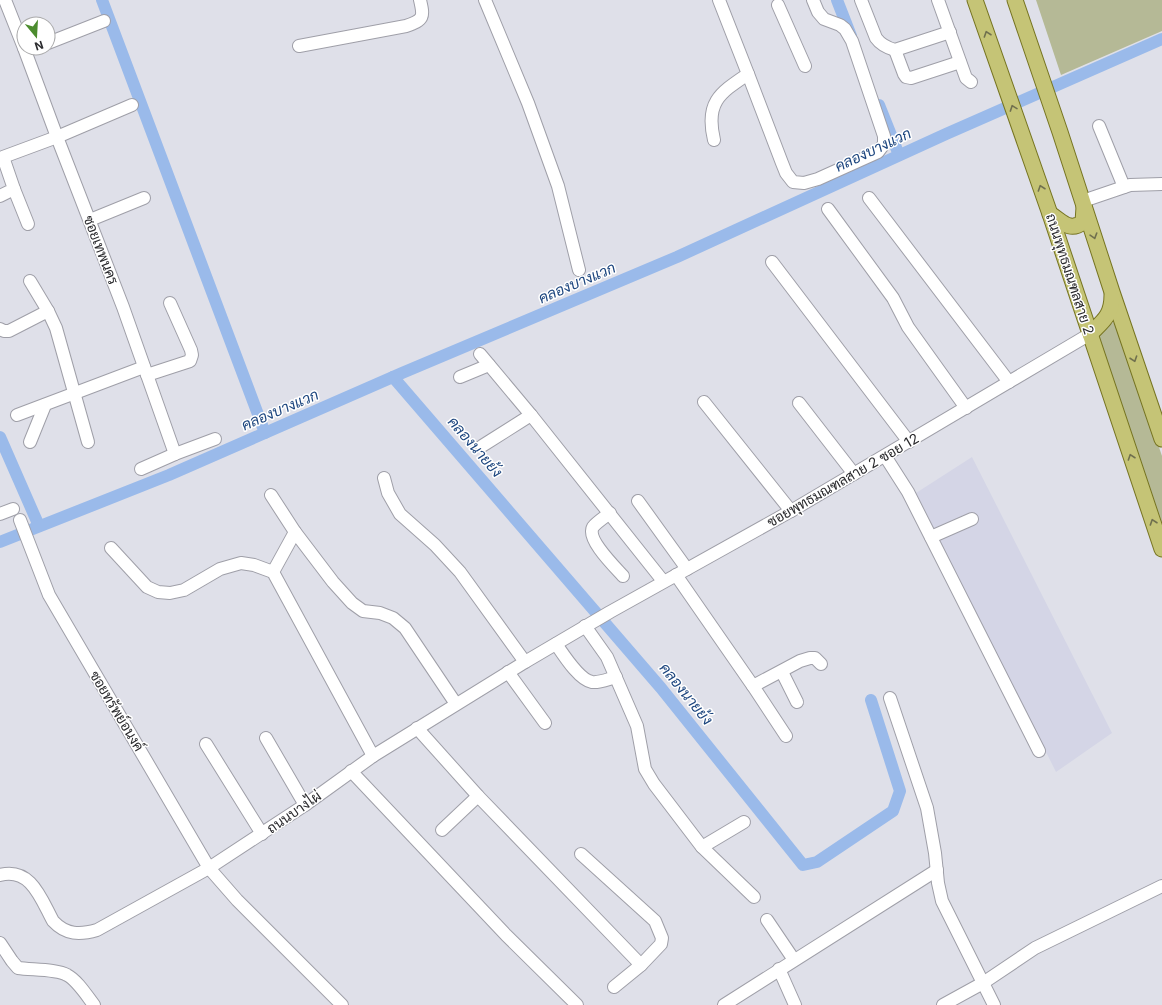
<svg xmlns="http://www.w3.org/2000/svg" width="1162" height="1005" viewBox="0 0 1162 1005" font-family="Inter,Sarabun,sans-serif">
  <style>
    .built { fill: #d4d5e6 }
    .green { fill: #b5b996 }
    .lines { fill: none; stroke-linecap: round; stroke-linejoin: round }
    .canal { stroke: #9abaea; stroke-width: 12 }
    .minor-casing { stroke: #9f9fa8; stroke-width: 14 }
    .major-casing { stroke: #767421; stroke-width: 17 }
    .minor { stroke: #fff; stroke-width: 12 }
    .major { stroke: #c5c476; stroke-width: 15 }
    .oneway { stroke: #70704e }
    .labels { text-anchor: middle; stroke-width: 3; stroke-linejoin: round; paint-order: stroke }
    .street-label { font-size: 14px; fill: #2b2b2e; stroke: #fff }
    .water-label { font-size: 15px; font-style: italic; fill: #1c457e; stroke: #fff }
  </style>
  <rect width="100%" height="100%" fill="#dfe0e9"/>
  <path class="built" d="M 972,457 L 1112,733 L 1056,772 L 916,493 Z"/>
  <g class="green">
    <path d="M 1036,0 L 1162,0 L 1162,31 L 1061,75 Z"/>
    <path d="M 1116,321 L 1162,456 L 1162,533 L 1098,337 L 1106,327 Z"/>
  </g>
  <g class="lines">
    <g class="canal">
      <path d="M 102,0 L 265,433"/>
      <path d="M 837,0 L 851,36"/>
      <path d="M 879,105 L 899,155"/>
      <path d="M 393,377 L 661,688 L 803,865 L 817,862 L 893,811 L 900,791 L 871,700"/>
      <path d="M 0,437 L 39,526"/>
      <path d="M 0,542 L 169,475 L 402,373 L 677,257 L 946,134 L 1162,39"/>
    </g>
    <g class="minor-casing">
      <g id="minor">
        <path d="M 5,0 L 24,48"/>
        <path d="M 485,0 L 528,103 L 558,186 L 579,270"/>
        <path d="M 861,0 L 876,38 C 881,45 888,48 895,50 L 950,32"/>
        <path d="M 938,0 L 966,78 L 971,82"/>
        <path d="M 778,5 L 805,66"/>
        <path d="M 48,43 L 104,21"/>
        <path d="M 299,46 L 406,26 C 424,20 424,17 420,0"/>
        <path d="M 24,48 L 57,137 L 123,307 L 175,454"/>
        <path d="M 895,50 L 904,74 L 906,77 L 911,78 L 960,62"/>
        <path d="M 748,74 L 782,163 L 786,173 L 793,182 L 804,183 L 818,179 L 878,152 L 884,144 L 884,136 L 852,41 L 845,29 L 840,25 L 824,19 L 818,12 L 813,0"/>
        <path d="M 1099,126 L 1124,187"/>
        <path d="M 714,140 C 705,102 720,93 748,74 L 719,0"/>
        <path d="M 14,189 L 28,224"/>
        <path d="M 0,196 L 14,189 L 3,157 L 57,137 L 132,105"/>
        <path d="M 869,198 L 1009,382"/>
        <path d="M 1083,201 L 1130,185 L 1162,184"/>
        <path d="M 828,209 L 893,298 L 908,327 L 966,408"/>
        <path d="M 90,220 L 144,198"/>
        <path d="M 772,262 L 909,442"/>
        <path d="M 30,281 L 48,311 L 56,328 L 88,442"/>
        <path d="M 0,329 L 4,331 L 9,331 L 48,311"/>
        <path d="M 480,354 L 531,415 L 663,581"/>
        <path d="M 147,375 L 190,361 L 192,355 L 191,350 L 170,303"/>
        <path d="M 460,377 L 489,365"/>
        <path d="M 704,402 L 791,511"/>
        <path d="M 799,403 L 854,474"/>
        <path d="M 17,415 L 144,367"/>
        <path d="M 30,442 L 45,405"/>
        <path d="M 482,446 L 531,415"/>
        <path d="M 885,456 L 908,492 L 1039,751"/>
        <path d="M 141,469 L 175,454 L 215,439"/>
        <path d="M 384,478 L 388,493 L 400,514 L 435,545 L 460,572 L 525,662"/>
        <path d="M 271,495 L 295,532 L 333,582 L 352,603 L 363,611 L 380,613 L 393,618 L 405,628 L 456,704"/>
        <path d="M 638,501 L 687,569"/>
        <path d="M 610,513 C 605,517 597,522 593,527 C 586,539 615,567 623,576"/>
        <path d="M 0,514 L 13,509"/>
        <path d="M 20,520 L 49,595 L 209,868 L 237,900 L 342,1005"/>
        <path d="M 931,537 L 972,519"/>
        <path d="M 111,548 L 147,587 L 158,592 L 170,593 L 184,590 L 220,569 L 241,563 L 254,565 L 273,572 L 373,756"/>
        <path d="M 273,572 L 295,532"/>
        <path d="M 676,575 L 753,686 L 786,736"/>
        <path d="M 585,626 L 607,657 L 637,726 L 645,769 L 654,784 L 702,847 L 754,897"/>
        <path d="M 556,644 C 563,654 579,680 592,682 C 600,683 608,679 616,677"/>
        <path d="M 508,672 L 545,723"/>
        <path d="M 782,672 L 797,702"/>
        <path d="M 753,686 L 800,661 L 810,658 L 815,658 L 821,664"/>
        <path d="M 890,698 L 927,808 L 935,853 L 938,883 L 942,901 L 994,1005"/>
        <path d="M 417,728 L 478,796 L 641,965 L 614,987"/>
        <path d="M 266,738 L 305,805"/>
        <path d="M 206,744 L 262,834"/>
        <path d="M 351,771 L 506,935 L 577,1005"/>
        <path d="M 442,830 L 478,796"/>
        <path d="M 702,847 L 744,822"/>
        <path d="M 581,854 L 655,921 L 662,938 L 661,944 L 641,965"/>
        <path d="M 0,875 C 31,867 41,899 53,921 C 66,935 80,935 97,930 L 209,868 L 305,805 L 373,756 L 525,662 L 610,612 L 791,511 L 1090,334"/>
        <path d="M 767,920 L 794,960"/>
        <path d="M 0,943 L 12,961 L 18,968 C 31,970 57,969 67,975 C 77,980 87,996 94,1005"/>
        <path d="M 779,969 L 795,1005"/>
        <path d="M 724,1005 L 937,870"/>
        <path d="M 943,1005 L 983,983 L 1035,948 L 1162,886"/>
      </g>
    </g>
    <g class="major-casing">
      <g id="major">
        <path d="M 975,0 L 1050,214 L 1162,549"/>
        <path d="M 1015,0 L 1060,132 L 1112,292 L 1162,439"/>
        <path d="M 1050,214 C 1061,220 1069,233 1083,222 L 1084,207"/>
        <path d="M 1090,334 C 1103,321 1112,316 1112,295"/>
      </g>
    </g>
    <use href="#minor" class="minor"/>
    <use href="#major" class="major"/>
  </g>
  <defs><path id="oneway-chevron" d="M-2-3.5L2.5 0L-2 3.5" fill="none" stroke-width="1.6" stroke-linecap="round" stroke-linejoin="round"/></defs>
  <g class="oneway">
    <use href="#oneway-chevron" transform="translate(987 34) rotate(-109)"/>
    <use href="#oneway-chevron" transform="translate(1013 108) rotate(-110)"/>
    <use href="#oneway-chevron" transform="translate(1041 188) rotate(-109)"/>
    <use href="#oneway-chevron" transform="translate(1094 236) rotate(73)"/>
    <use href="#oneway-chevron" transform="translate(1134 359) rotate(71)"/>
    <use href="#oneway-chevron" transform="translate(1131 457) rotate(-109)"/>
    <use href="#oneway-chevron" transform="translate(1153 522) rotate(-109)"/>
  </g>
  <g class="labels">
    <g class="street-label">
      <text transform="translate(101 250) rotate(69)" y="5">ซอยเทพนคร</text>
      <text transform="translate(1070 274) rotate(72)" y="5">ถนนพุทธมณฑลสาย 2</text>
      <text transform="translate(843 480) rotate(-30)" y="5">ซอยพุทธมณฑลสาย 2 ซอย 12</text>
      <text transform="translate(117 711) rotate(59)" y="5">ซอยทรัพย์อนงค์</text>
      <text transform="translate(294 812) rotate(-35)" y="5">ถนนบางไผ่</text>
    </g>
    <g class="water-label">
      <text transform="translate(873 150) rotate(-25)" y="5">คลองบางแวก</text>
      <text transform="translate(577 283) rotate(-23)" y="5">คลองบางแวก</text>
      <text transform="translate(280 410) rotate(-23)" y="5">คลองบางแวก</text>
      <text transform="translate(475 447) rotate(49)" y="5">คลองนายย้ง</text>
      <text transform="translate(686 694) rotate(51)" y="5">คลองนายย้ง</text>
    </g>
  </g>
  <g transform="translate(36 36) rotate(162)"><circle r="19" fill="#ffffff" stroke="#aaaaab"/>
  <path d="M0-3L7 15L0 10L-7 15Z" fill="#4c8c2e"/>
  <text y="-6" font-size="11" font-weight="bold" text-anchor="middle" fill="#2b2b2e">N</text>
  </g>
</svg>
